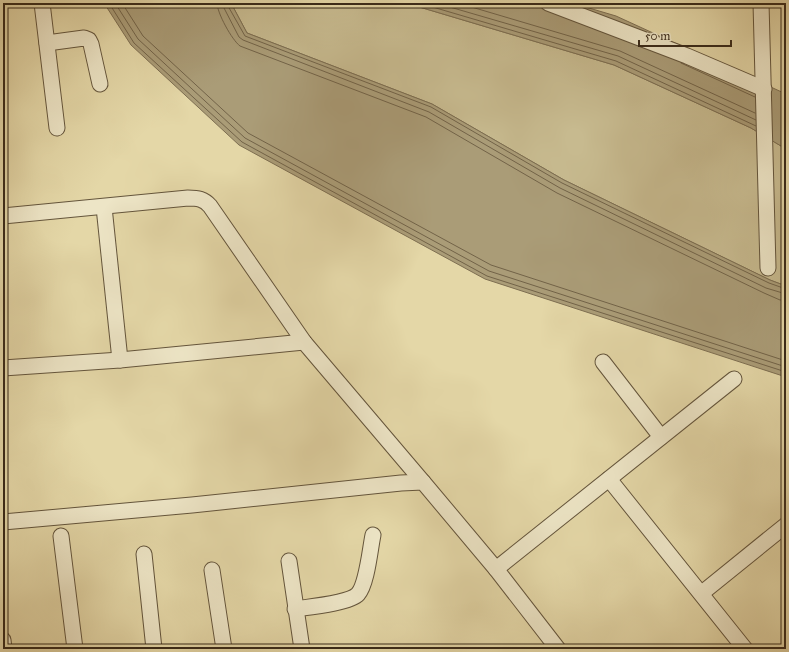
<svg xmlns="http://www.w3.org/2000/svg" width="789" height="652" viewBox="0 0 789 652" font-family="'IM FELL Great Primer',serif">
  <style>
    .green { fill: #c7ba8f; stroke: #807254 }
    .water { fill: #aa9c77; stroke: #7d6e51 }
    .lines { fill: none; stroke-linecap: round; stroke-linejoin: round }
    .shore { stroke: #726348; stroke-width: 1 }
    .minor-casing { stroke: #64553c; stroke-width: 17 }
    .minor { stroke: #ede5c6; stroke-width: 15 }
  </style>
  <rect width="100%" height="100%" fill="#e4d7a7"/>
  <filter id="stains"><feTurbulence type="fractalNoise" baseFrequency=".005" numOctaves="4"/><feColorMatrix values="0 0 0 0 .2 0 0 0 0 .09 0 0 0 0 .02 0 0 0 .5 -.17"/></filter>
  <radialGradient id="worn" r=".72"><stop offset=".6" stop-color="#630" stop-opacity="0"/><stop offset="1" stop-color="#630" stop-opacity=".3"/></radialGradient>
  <path class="green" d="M 231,3 L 406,3 L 614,65 L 751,128 L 786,149 L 786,286 L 770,280 L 564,180 L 432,104 L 247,33 Z"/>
  <g class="water">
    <path d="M 104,3 L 231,3 L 247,33 L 432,104 L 564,180 L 770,280 L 786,286 L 786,377 L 485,279 L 239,145 L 131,45 Z"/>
    <path d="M 406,3 L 572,3 L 616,16 L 786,94 L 786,149 L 751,128 L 614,65 Z"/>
  </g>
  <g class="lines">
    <g class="shore">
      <path d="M 109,3 L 134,43 L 242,142 L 487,276 L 786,372"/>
      <path d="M 115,3 L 138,39 L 245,138 L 489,271 L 786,367"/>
      <path d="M 122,3 L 143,36 L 248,133 L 491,265 L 786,361"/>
      <path d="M 217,3 C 217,13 232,40 240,46 L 426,117 L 557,193 L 764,293 L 780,300 L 786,300"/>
      <path d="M 223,3 L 224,8 L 239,37 L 243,40 L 429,112 L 560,188 L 766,288 L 786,294"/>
      <path d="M 228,3 L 228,6 L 245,36 L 431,107 L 562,183 L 769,283 L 786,289"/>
      <path d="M 419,3 L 616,61 L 756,126"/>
      <path d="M 436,3 L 618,56 L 756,120"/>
      <path d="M 458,3 L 620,51 L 755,113"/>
      <path d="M 681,63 L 755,97"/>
    </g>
    <g class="minor-casing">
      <g id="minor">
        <path d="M 42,3 L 57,128"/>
        <path d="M 548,3 L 687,56 L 764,89"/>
        <path d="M 761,3 L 768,268"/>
        <path d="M 47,43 L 84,38 L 89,40 L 91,44 L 100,84"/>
        <path d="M 104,207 L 120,360"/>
        <path d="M 3,216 L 188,198 C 198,198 204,199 210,206 L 304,342 L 423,482"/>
        <path d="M 603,362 L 661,437"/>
        <path d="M 3,368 L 120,360 L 304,342"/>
        <path d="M 609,479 L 745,649"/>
        <path d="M 3,522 L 192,505 L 401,483 L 423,482 L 496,569 L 558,649"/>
        <path d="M 61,536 L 75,649"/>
        <path d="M 144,554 L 154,649"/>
        <path d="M 289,561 L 302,649"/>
        <path d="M 496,569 L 734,379"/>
        <path d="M 212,570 L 224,649"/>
        <path d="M 702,593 L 786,525"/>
        <path d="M 295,609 C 309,607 350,603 358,594 C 367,584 370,549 373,535"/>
        <path d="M 3,640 L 4,649"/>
      </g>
    </g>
    <use href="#minor" class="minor"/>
  </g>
  <rect width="789" height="652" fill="none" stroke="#e4d7a7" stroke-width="16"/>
  <rect x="4" y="4" width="781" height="644" fill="none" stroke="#392a19" stroke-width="2"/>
  <rect x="8" y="8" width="773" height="636" fill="none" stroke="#392a19"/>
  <path d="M639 40v6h92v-6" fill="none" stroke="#392a19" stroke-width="2"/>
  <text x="645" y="40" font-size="12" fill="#392a19" stroke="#ede5c6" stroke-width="3" paint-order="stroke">50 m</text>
  <rect width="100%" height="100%" filter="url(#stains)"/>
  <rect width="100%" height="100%" fill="url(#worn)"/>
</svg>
